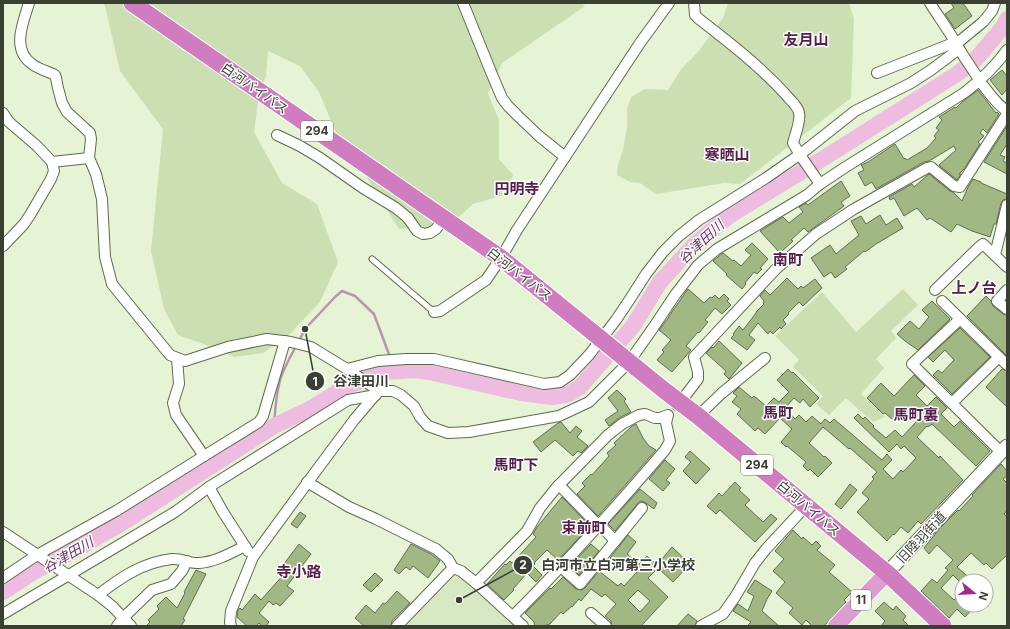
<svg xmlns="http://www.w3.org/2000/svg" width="1010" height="629" viewBox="0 0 1010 629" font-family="Inter,'Noto Sans JP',sans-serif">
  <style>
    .built { fill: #d6e7c3 }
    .green { fill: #cbdfb3 }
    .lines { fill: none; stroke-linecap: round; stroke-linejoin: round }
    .stream { stroke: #b896ad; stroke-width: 2.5 }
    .river { stroke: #eebbe1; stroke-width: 16 }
    .building { fill: #a1b884; stroke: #616d52; fill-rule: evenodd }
    .service-casing { stroke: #5e6a50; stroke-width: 7 }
    .minor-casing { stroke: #5e6a50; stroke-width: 12 }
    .tertiary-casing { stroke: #5e6a50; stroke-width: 15 }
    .primary-casing { stroke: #fff; stroke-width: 18 }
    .trunk-casing { stroke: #fff; stroke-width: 19 }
    .service { stroke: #fff; stroke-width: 5 }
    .minor { stroke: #fff; stroke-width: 10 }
    .tertiary { stroke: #fff; stroke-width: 13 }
    .primary { stroke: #dc9dd0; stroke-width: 16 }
    .trunk { stroke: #d07cc0; stroke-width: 17 }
    .labels { text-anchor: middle; stroke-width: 3; stroke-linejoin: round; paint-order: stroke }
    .shield { fill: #fff; stroke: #757970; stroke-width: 1 }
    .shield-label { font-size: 12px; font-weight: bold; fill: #3a3f33 }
    .street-label { font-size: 13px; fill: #3a3f33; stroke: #fff }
    .water-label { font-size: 14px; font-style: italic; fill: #6d3160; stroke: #fff }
    .quarter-label { font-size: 15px; font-weight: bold; fill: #57204c; stroke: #fff }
    .leader { fill: none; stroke: #3a3f33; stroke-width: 1.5 }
    .callout-dot { fill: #3a3f33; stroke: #fff; stroke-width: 1.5 }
    .mark-label { font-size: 12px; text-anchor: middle; font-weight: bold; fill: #fff }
    .callout-label { font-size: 14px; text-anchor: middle; font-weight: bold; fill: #3a3f33; stroke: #fff; stroke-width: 3; stroke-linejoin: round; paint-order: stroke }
  </style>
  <rect width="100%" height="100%" fill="#e6f4d5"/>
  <path class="built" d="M 457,574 L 517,626 L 406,626 Z"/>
  <g class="green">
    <path d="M 103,3 L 582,3 L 585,6 L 502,63 L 488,94 L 499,120 L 499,159 L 513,175 L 504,195 L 473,204 L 448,227 L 399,229 L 367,178 L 336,133 L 319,92 L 300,66 L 268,51 L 266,76 L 259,94 L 254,132 L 282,183 L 317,204 L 338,262 L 320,302 L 287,337 L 263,353 L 235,357 L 201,343 L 178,335 L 164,309 L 151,251 L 163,129 L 120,71 L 105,6 Z"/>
    <path d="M 728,3 L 849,3 L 854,19 L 851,98 L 740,184 L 724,183 L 656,194 L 640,183 L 630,182 L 617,175 L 618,164 L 623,150 L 627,127 L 627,109 L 631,97 L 645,89 L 668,90 L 682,68 L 698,52 L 723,18 Z"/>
    <path d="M 903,289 L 918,305 L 891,331 L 896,338 L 876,359 L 884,368 L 861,394 L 885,417 L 873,422 L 846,398 L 829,415 L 816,404 L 823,396 L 793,367 L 799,360 L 775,336 L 822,292 L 856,332 Z"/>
  </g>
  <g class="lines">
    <g class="stream">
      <path d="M 299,341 L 305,329 L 335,297 L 342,291 L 355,296 L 374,314 L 390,357"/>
      <path d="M 391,362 L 393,371"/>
      <path d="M 274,426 C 275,410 276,393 281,377 C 285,366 291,356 296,346"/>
    </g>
    <path class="river" d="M 3,592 L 32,573 L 70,553 L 124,522 L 274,426 L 310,409 L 345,387 L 385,372 L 414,370 L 429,372 L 521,393 L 552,397 L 569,394 L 581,386 L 633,326 L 660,282 L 694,245 L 729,216 L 824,158 L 957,74 L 976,59 L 1003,27 L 1007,19"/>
  </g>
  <g class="building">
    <path d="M 951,3 L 963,3 L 972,16 L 955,29 L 945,14 L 954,8 Z"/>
    <path d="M 1002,70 L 1007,76 L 1007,89 L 1002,95 L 990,80 Z"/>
    <path d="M 978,90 L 996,113 L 997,112 L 999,114 L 987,133 L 983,129 L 980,133 L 984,136 L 978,142 L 980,144 L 964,169 L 959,174 L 961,174 L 957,180 L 939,165 L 956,150 L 954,146 L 929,161 L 924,162 L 876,189 L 872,182 L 865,186 L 858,173 L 864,170 L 861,165 L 868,162 L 895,144 L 904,159 L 905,158 L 907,160 L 927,148 L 936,138 L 934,136 L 939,130 L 936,128 L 942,120 L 939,117 L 955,107 L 956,108 L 962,102 Z"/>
    <path d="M 1007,126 L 1007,144 L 1000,155 L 1005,157 L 1003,161 L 1007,163 L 1007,174 L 984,162 Z"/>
    <path d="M 929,174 L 950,191 L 953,192 L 962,201 L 968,187 L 973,179 L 981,182 L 981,183 L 1007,194 L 1007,199 L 1003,200 L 1001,203 L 996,224 L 994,224 L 990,237 L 972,231 L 957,224 L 951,232 L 930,218 L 927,220 L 917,208 L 904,216 L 894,198 L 890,200 L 889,197 L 912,184 L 914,187 Z"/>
    <path d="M 841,181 L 850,196 L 841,202 L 844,206 L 808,232 L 804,228 L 791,240 L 793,241 L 780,253 L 760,231 L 783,217 L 789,223 L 803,212 L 799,207 L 806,203 L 808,205 Z"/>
    <path d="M 880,215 L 886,225 L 897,218 L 903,228 L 876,244 L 865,252 L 864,251 L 845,267 L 847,269 L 835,278 L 831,272 L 824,277 L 811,258 L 830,245 L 836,254 L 859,235 L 851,221 L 861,216 L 866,224 Z"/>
    <path d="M 752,243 L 768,259 L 760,268 L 762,269 L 757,274 L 754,272 L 745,283 L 746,284 L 742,289 L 726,275 L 727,274 L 713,261 L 723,253 L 733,261 L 734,260 L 741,266 L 751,255 L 745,250 Z"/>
    <path d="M 787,278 L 798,289 L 801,286 L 803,288 L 815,279 L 822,288 L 803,306 L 799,302 L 788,313 L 789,314 L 783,320 L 786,324 L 781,329 L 780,327 L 773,334 L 770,331 L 768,334 L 758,323 L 749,335 L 755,340 L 747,350 L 731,338 L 734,335 L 733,334 L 739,326 L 743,330 L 756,313 L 756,312 L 764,304 L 763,303 L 764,301 L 760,296 L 765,290 L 770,295 Z"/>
    <path d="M 688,289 L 704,303 L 710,297 L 712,298 L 715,295 L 719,299 L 724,294 L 729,299 L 727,301 L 731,305 L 722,314 L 715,308 L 705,320 L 708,322 L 699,333 L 698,332 L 686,346 L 691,350 L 672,372 L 657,360 L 664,352 L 662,350 L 671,340 L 659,330 L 669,317 L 669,316 Z"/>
    <path d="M 986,296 L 991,301 L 993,306 L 1003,314 L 1007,315 L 1007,356 L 967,316 Z"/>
    <path d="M 932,301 L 950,319 L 918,350 L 905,341 L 897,334 L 910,321 L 919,329 L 929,317 L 922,310 Z"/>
    <path d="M 960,328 L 990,357 L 952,394 L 933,375 L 938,370 L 942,373 L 954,360 L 945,350 L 933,362 L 928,357 Z"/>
    <path d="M 719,341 L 742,363 L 729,379 L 724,374 L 726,371 L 706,353 L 712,347 L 713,348 Z"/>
    <path d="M 788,369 L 792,373 L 793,372 L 819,398 L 810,407 L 803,399 L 800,403 L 794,398 L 785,408 L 795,419 L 799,415 L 806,422 L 812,416 L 821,424 L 825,419 L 830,423 L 834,419 L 882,460 L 887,454 L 892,460 L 883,469 L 893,479 L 901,470 L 903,472 L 916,458 L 904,446 L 901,449 L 897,444 L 889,452 L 854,418 L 858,414 L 863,419 L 865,417 L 874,426 L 873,427 L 886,438 L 895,430 L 902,437 L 917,421 L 904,409 L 893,420 L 885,413 L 883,414 L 867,398 L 881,383 L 894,396 L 914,375 L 925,386 L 916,395 L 927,406 L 936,397 L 947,408 L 941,414 L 954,427 L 960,421 L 990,451 L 976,466 L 932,424 L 928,427 L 927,426 L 917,437 L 939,458 L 940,456 L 963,480 L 921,524 L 918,521 L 908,533 L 901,527 L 894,535 L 893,534 L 887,541 L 857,512 L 869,499 L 862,493 L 874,479 L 872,477 L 877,472 L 850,448 L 849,449 L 823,427 L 809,443 L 824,457 L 825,456 L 832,463 L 818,477 L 810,469 L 808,471 L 803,466 L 806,462 L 787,446 L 786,447 L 781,442 L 792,429 L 780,418 L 765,434 L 758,428 L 755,431 L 737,414 L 741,409 L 732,402 L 737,396 L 733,393 L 739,387 L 752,398 L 754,396 L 766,406 L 774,398 L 779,402 L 789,392 L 777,380 Z"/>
    <path d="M 1002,369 L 1007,371 L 1007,407 L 986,387 Z"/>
    <path d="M 617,390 L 626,399 L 624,401 L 631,412 L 619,418 L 609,426 L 605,420 L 618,411 L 608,398 Z"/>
    <path d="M 561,422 L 570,433 L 576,426 L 582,431 L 577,437 L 588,446 L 581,453 L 578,451 L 573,456 L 555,440 L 541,452 L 533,442 L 558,423 Z"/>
    <path d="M 636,424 L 643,438 L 649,446 L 656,450 L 598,516 L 577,494 L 585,486 L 582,483 L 591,474 L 592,475 L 609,456 L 607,453 L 616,445 L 614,443 L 632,426 Z"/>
    <path d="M 690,451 L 710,469 L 696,484 L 683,471 L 691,462 L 685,457 Z"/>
    <path d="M 665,460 L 675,469 L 666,480 L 670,483 L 663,491 L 649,479 Z"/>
    <path d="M 1001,464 L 1007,471 L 1007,476 L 1003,479 L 1007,483 L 1007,510 L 1004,514 L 1007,517 L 1007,555 L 992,569 L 986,563 L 984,565 L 971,553 L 957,567 L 973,581 L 959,581 L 953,575 L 941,588 L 954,600 L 962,591 L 962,605 L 976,605 L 965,617 L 957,609 L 949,618 L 921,591 L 932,579 L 937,583 L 948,570 L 945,568 L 953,560 L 937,545 L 929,554 L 924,548 L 940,528 L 958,510 L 959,511 L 973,496 L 972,495 Z"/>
    <path d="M 735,482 L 741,488 L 739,490 L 750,500 L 745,505 L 763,522 L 771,514 L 777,519 L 755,542 L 720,510 L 716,514 L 707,506 L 719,493 L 722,496 Z"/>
    <path d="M 850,484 L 857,490 L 841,509 L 835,504 Z"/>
    <path d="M 640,489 L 657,503 L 654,509 L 646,503 L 642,501 L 639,502 L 615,531 L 608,524 Z"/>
    <path d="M 562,497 L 590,526 L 558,560 L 547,550 L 534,563 L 535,564 L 533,566 L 542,575 L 536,582 L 527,573 L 513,589 L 514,590 L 504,600 L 487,584 L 505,564 L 506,565 L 510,561 L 512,563 L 536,537 L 533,534 L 537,527 Z"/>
    <path d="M 300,512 L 306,516 L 297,528 L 291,524 Z"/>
    <path d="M 793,530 L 802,539 L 803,537 L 812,545 L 816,541 L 821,546 L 817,550 L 835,565 L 829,572 L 852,592 L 844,600 L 846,602 L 824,626 L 812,626 L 806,620 L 802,625 L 789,613 L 793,608 L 776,593 L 785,582 L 773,571 L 784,559 L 775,551 Z"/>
    <path d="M 628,535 L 636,542 L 627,554 L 639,564 L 647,556 L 657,565 L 672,547 L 690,564 L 673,582 L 658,568 L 648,578 L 668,597 L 641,626 L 612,626 L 611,621 L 605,616 L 616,604 L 605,594 L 602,597 L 591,589 L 581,601 L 579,599 L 572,607 L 572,606 L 563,614 L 561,612 L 550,624 L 544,626 L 535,626 L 534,622 L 525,613 L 550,588 L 551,589 L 563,577 L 576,589 L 582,590 L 585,588 L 599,571 L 618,586 L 621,583 L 624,586 L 638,571 L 626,561 L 621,567 L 610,558 ZM 638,590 L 650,601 L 640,612 L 628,600 Z"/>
    <path d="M 299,544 L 311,554 L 287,586 L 294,591 L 280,606 L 276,603 L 273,605 L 269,601 L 259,613 L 269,622 L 266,626 L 262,626 L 259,623 L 256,626 L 247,626 L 237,617 L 238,610 L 240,608 L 242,610 L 255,594 L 261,600 L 285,573 L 280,569 Z"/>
    <path d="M 411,544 L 431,554 L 440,561 L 428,578 L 413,566 L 410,570 L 406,567 L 399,574 L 394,570 Z"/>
    <path d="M 591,544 L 599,551 L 579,575 L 570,566 Z"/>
    <path d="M 196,570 L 206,574 L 183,619 L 185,620 L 181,626 L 146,626 L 150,622 L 148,620 L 159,609 L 157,606 L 166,597 L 177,608 L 185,593 L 184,592 Z"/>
    <path d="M 375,573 L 383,580 L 371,592 L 363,585 Z"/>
    <path d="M 755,580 L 772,591 L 767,599 L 762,611 L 779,626 L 747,626 L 751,622 L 733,611 L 738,604 L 748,611 L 754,596 L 747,592 Z"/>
    <path d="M 397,591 L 410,603 L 392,621 L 391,626 L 364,626 L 355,618 L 366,605 L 375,613 L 383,603 L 385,604 Z"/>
    <path d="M 884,602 L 893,610 L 896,606 L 906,616 L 903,620 L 909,626 L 881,626 L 885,621 L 875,611 Z"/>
    <path d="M 688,614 L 697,621 L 695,626 L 677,626 Z"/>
  </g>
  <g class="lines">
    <g class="service-casing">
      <path id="service" d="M 372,259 L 434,312"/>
    </g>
    <g class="minor-casing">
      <g id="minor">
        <path d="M 29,3 C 23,23 11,49 32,64 C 38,69 47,71 55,75 L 56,78 L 58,88 L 62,103 L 67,112 L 90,133 L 91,139 L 89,158 L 96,174 L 102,199 L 105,257 L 112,284 L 170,355 L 185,361 L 228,347 L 267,339 L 291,342 L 311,347 L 347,369 L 379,391 L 393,391 L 401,395 L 414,406 L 420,417 L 428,426 L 448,433 L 469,432 L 559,416 L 589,402 L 629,362 L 653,328 L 675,295 L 698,265 L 717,249 L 807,195 L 820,184 L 844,168 L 964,93 C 981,80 995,67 1007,50"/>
        <path d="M 463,3 L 491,72 L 502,98 L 508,106 L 518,116 L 539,136 L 565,157"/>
        <path d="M 694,3 L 695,15 L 699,19 C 730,43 761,67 787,96 C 791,101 798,106 799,113 C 801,121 795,135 793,143 L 800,155 L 820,184"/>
        <path d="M 930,3 C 938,16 948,29 955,42 C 963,56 973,70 982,84 C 990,94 996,104 1007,111"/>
        <path d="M 877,73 L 961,40 L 983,22 L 992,11 L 995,3"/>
        <path d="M 3,113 L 9,122 L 37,146 L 52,162 L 89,158"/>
        <path d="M 277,135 L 300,146 L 320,158 L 363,188 L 396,208 L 408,218 L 417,231 L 423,234 L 430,233 L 436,229 L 444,218"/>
        <path d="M 3,246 L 24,224 L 30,215 L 51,179 L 54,171 L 52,162"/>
        <path d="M 995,255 L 1007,205"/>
        <path d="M 935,290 L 978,248 L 983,244 L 1007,267"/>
        <path d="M 1007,290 L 997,301 L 1007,309"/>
        <path d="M 942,301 L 1007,365"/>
        <path d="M 434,312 L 440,311 L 486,280 L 501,258 L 517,230 L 640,43 L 669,3"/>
        <path d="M 960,319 L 912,364 L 1001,452"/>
        <path d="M 177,358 L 179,384 L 173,403 L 176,415 L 204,456"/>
        <path d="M 347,369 L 378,361 L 406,359 L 434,359 L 544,384 L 560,382 L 570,375 L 589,355 L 616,320 L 630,299 L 646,274 L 663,252 L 679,236 L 699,220 L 766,178 L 802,153 L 855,111 L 911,83 L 931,70 L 959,49"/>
        <path d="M 952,403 L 999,357"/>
        <path d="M 677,405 L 685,396 L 698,379 L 698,372 L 694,357 L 776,269 L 816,234 L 854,209 L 927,168 L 931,167 L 932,168 L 954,186 L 960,187 L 1007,114"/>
        <path d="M 698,416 L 722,393 L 765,358"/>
        <path d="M 307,482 L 349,507 L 376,519 L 436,549 L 448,559 L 453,568"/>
        <path d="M 559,485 L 599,526"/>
        <path d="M 209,487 L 223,512 L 248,551"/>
        <path d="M 600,525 L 615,541"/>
        <path d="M 3,532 L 98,595 L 112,606 L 131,626"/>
        <path d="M 561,567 L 580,584 L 642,508"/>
        <path d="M 3,578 L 37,555 L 116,511 L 204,456 L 259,422 L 263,416 L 265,409 L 285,341"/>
        <path d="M 476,583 L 527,531 L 540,508 L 556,488 L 608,435 L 622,424 L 639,415 L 645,414 L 655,418 L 660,418 L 668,415 L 666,423 L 670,441 L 665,450 C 616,507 566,563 513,616"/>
        <path d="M 98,595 C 120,578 143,562 172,559 C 181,558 190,564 199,563 C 215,562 231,553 245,546"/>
        <path d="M 591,613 L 606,626"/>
        <path d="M 3,614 L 175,512 L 209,487 L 348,400 L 376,395"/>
        <path d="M 117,626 L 123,618 L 152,590 L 171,584 L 182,571 L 187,561"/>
        <path d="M 231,626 L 230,622 L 231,611 L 253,557 L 316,471 L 354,420 L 376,394"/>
        <path d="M 397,626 L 453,568 L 461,571 L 476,583 L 523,626"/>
        <path d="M 701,626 L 723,614 L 735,597 L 755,563 L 766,549 L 806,506"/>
      </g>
    </g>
    <g class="tertiary-casing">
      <path id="tertiary" d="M 887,573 L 1007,446"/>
    </g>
    <g class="primary-casing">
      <path id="primary" d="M 836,626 L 887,573"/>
    </g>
    <g class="trunk-casing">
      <path id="trunk" d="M 132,3 L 501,258 L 665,391 L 698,416 L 887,573 L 943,626"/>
    </g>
    <use href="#service" class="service"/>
    <use href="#minor" class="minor"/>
    <use href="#tertiary" class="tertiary"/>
    <use href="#primary" class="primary"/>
    <use href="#trunk" class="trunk"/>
  </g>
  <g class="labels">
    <g class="shield">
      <rect x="301" y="121" width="32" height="20" rx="3"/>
      <rect x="741" y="455" width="32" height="20" rx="3"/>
      <rect x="851" y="590" width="20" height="20" rx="3"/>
    </g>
    <g class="shield-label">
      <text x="317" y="135">294</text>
      <text x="757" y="469">294</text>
      <text x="861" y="604">11</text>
    </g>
    <g class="street-label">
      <text transform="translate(255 88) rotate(35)" y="5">白河バイパス</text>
      <text transform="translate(520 274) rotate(38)" y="5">白河バイパス</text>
      <text transform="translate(809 508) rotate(40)" y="5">白河バイパス</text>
      <text transform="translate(921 537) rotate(-47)" y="5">旧陸羽街道</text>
    </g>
    <g class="water-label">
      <text transform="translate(701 242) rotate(-43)" y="5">谷津田川</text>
      <text transform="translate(68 555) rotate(-30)" y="5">谷津田川</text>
    </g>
    <g class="quarter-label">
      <text x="806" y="45">友月山</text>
      <text x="727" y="160">寒晒山</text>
      <text x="517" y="194">円明寺</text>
      <text x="788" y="265">南町</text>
      <text x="974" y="293">上ノ台</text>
      <text x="778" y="418">馬町</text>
      <text x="916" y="420">馬町裏</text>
      <text x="516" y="470">馬町下</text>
      <text x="584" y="533">束前町</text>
      <text x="299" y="577">寺小路</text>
    </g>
  </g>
  <path class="leader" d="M305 329L315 381M459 600L523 565"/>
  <g class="callout-dot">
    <circle cx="305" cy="329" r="4"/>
    <circle cx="459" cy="600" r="4"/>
    <circle cx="315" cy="381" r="10"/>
    <circle cx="523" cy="565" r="10"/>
  </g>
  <g class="mark-label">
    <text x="315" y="386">1</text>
    <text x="523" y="569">2</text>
  </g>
  <g class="callout-label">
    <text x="361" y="386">谷津田川</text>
    <text x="618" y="570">白河市立白河第三小学校</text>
  </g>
  <rect width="1010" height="629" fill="none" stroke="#3a3f33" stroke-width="8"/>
  <g transform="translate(974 593) rotate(108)"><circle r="19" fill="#ffffff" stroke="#b0b2ad"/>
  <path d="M0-3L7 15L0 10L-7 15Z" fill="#9d2c8a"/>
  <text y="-6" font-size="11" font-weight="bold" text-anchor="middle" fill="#3a3f33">N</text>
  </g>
</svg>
